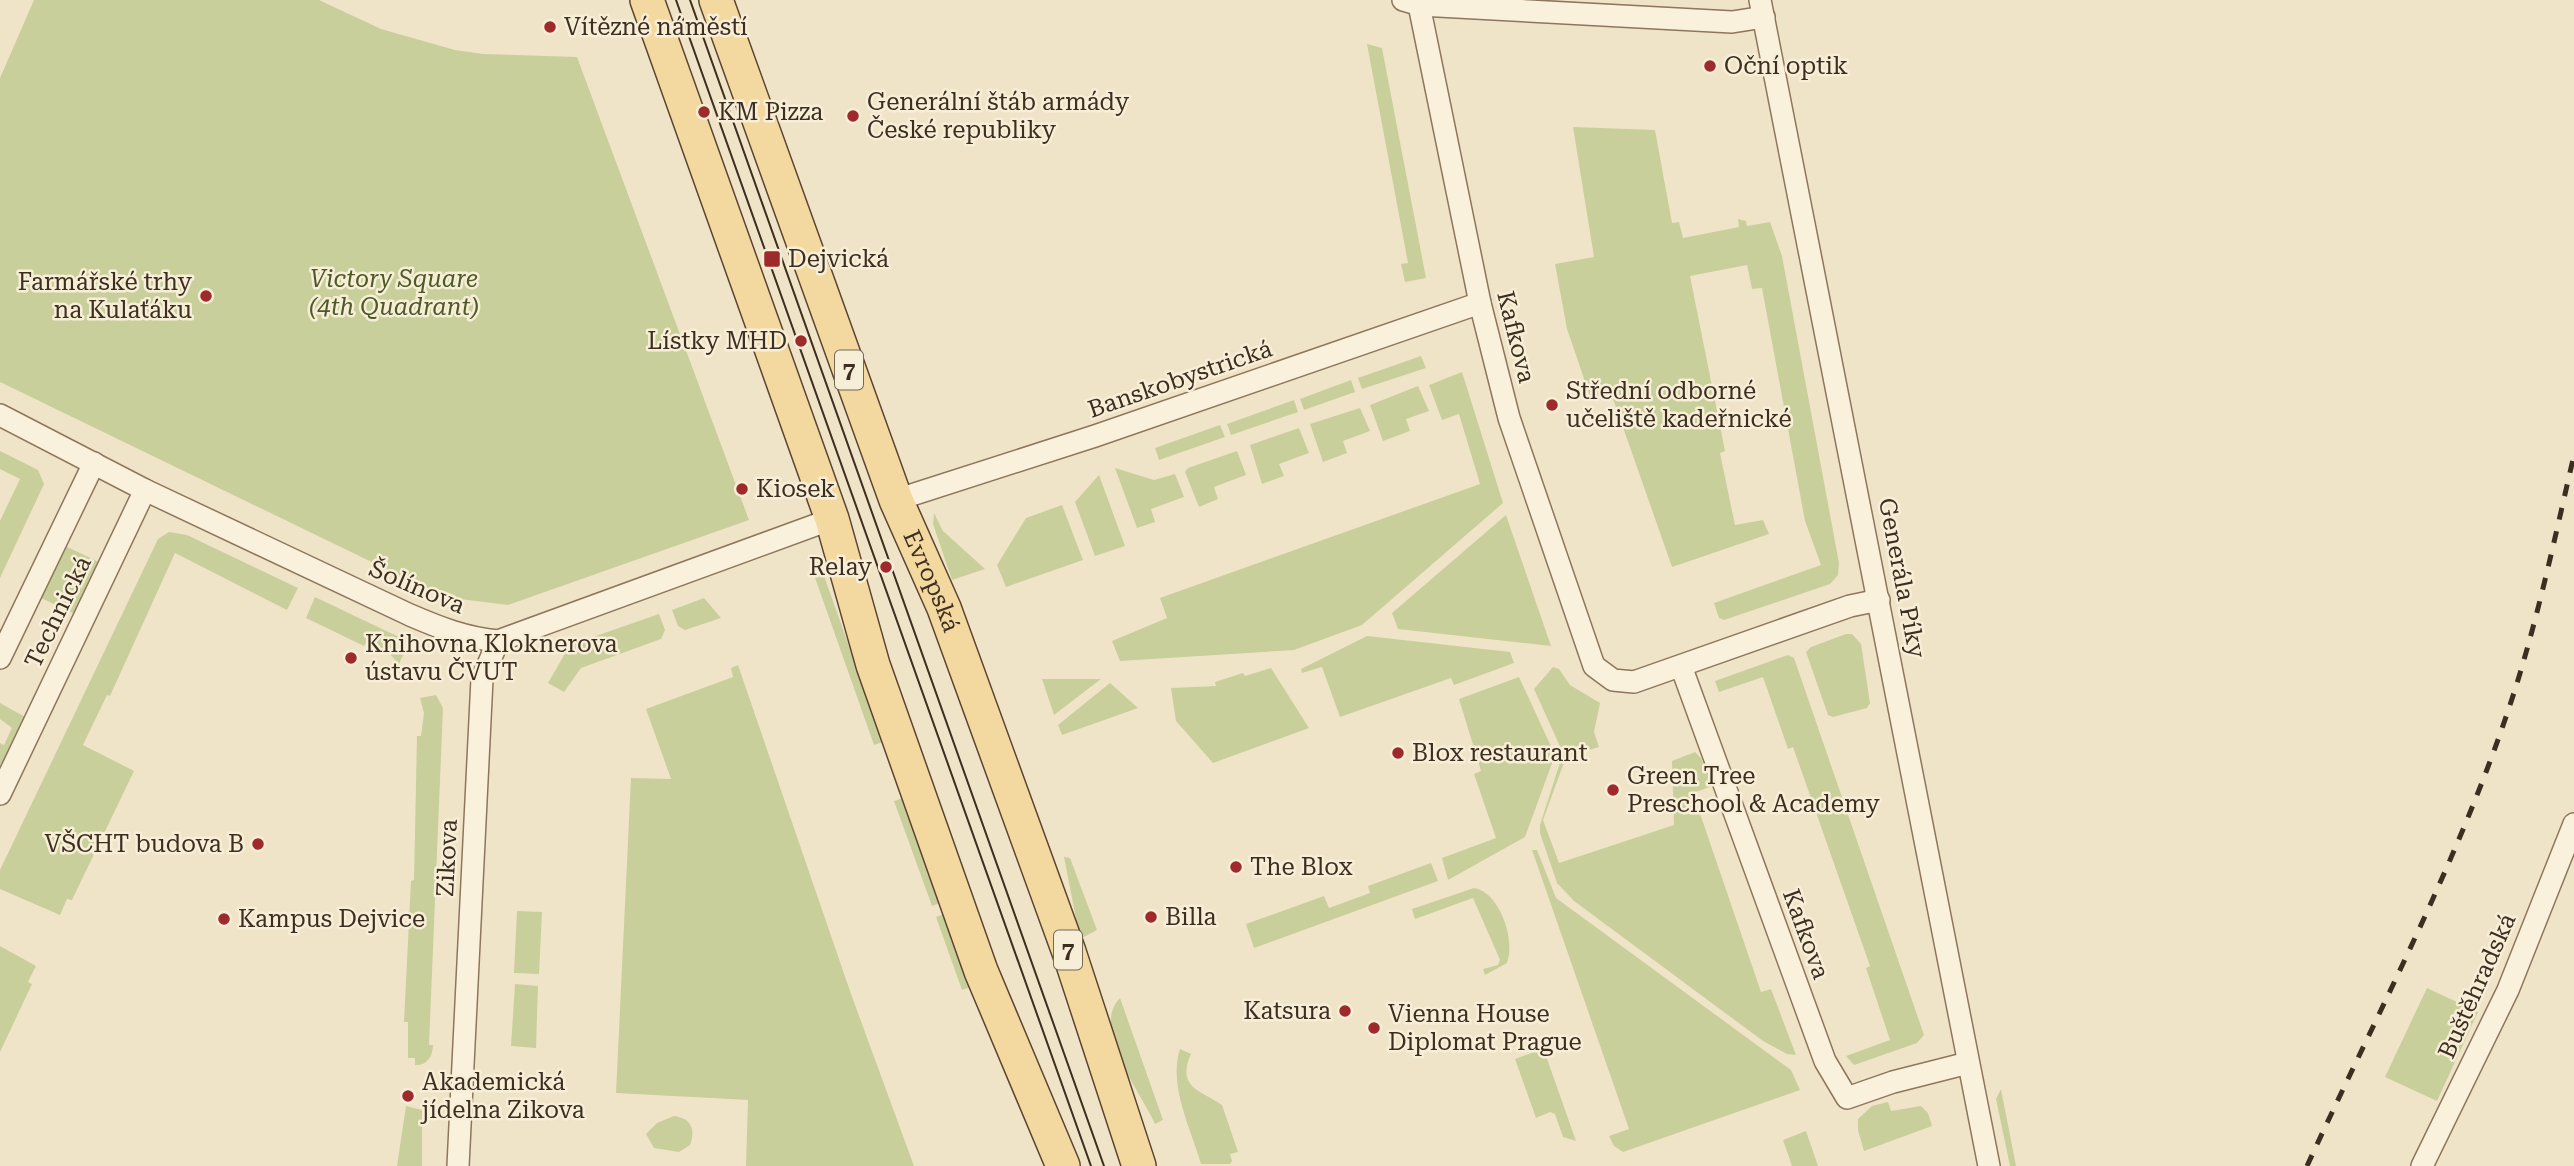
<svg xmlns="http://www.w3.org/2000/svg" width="2574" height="1166" viewBox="0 0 2574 1166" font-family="'Roboto Serif',serif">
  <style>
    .green { fill: #c9cf9b }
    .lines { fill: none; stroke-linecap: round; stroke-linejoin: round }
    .street-casing { stroke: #8d765c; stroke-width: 24 }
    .primary-casing { stroke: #5b4430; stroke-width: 36 }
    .street { stroke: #faf1dc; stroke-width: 21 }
    .primary { stroke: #f3d9a0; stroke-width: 33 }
    .tram { stroke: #3d2e20; stroke-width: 2 }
    .rail { stroke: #3d2e20; stroke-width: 5; stroke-dasharray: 12 12; stroke-linecap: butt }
    .poi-dot { fill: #9e2a2b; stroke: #f7eed8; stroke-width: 2.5 }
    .labels { text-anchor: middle; stroke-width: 5; stroke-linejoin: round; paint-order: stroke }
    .shield { fill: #f7eed8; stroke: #756857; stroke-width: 2 }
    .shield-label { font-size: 23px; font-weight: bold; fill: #3d2e20 }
    .poi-label { font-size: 24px; fill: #3d2e20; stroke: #f7eed8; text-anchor: start }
    .park-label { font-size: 24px; font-style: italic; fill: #4d5a26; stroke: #f7eed8 }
    .street-label { font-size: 24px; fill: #3d2e20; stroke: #f7eed8 }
  </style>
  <rect width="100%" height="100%" fill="#f0e4c8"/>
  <g class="green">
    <path d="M 34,0 L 319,0 L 381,29 L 455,50 L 483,54 L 577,57 L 749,520 L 508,605 L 444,597 L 0,382 L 0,78 Z"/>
    <path d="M 1367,44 L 1382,48 L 1426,278 L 1405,282 L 1401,264 L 1408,263 Z"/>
    <path d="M 1573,127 L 1655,130 L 1672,223 L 1679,222 L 1683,238 L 1739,227 L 1738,219 L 1746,221 L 1747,226 L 1770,222 L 1782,256 L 1839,563 L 1838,575 L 1830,584 L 1724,620 L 1719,618 L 1714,603 L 1821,565 L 1805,521 L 1762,288 L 1752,289 L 1747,265 L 1690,276 L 1725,451 L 1720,453 L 1735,525 L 1763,520 L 1769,534 L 1672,567 L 1612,396 L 1592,402 L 1567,329 L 1555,264 L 1594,257 Z"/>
    <path d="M 1421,356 L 1426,368 L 1362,389 L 1358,378 Z"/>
    <path d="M 1462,372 L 1503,503 L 1362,625 L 1294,650 L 1120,661 L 1112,641 L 1167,618 L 1160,598 L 1480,484 L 1459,414 L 1442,420 L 1429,385 Z"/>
    <path d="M 1351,380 L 1355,392 L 1304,410 L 1300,399 Z"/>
    <path d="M 1418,386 L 1429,411 L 1406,419 L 1410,431 L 1383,441 L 1370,405 Z"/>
    <path d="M 1294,400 L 1298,412 L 1231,435 L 1227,424 Z"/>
    <path d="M 1360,408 L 1370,431 L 1343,441 L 1347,453 L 1323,462 L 1310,424 Z"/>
    <path d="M 1220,425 L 1225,437 L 1159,460 L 1155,448 Z"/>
    <path d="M 1299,428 L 1309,453 L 1279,464 L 1284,476 L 1262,484 L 1250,445 Z"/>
    <path d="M 0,451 L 38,470 L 44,484 L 0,578 L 0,521 L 20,479 L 0,469 Z"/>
    <path d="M 1237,451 L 1246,475 L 1214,487 L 1218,499 L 1199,507 L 1185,472 L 1188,468 Z"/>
    <path d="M 1115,468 L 1154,480 L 1175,474 L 1184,497 L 1151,509 L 1155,522 L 1137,528 Z"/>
    <path d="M 1099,475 L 1125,546 L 1095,556 L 1075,502 Z"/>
    <path d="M 1062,505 L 1083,560 L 1006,587 L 997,565 L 1026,518 Z"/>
    <path d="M 934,513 L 943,531 L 985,569 L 952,580 L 933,524 Z"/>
    <path d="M 1506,515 L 1551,646 L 1398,629 L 1392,613 Z"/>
    <path d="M 169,532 L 187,535 L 298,588 L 287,610 L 175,553 L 110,696 L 107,695 L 83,745 L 134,771 L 72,900 L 67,899 L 60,915 L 0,889 L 0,870 L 158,539 Z"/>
    <path d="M 63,545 L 99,562 L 75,614 L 39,597 Z"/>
    <path d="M 807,555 L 818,562 L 823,573 L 883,742 L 874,745 Z"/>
    <path d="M 315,597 L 401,638 L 405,650 L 399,664 L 388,652 L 366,643 L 364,646 L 306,618 Z"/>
    <path d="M 704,598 L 721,618 L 685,630 L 678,626 L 672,610 Z"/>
    <path d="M 659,614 L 665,630 L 661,639 L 581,668 L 564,692 L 548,683 L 570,645 Z"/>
    <path d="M 1846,634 L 1852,634 L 1861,644 L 1870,703 L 1867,708 L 1833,717 L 1828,715 L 1806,652 L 1811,647 Z"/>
    <path d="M 1367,636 L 1510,652 L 1514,663 L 1454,685 L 1451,678 L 1340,717 L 1322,667 L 1302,673 L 1301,669 Z"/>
    <path d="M 1788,655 L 1794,658 L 1924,1035 L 1917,1043 L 1854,1065 L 1846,1056 L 1890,1040 L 1866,968 L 1870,966 L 1793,747 L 1788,749 L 1763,677 L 1719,692 L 1715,681 Z"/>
    <path d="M 738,665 L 851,994 L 914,1166 L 746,1166 L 748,1100 L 616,1093 L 631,778 L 671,779 L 646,709 L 733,677 L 731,668 Z"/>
    <path d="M 1553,667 L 1559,669 L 1570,685 L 1600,703 L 1594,732 L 1599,747 L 1566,757 L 1543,820 L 1559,863 L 1674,825 L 1672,761 L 1695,752 L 1701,758 L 1712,786 L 1693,793 L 1761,992 L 1771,989 L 1796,1055 L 1787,1054 L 1763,1041 L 1574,901 L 1557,883 L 1540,833 L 1540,825 L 1563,753 L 1534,689 Z"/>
    <path d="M 1271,668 L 1309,728 L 1213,763 L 1176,721 L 1171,688 L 1216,686 L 1215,682 L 1243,673 L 1245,676 Z"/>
    <path d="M 1519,677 L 1555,755 L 1525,837 L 1448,880 L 1442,858 L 1496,838 L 1474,774 L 1481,771 L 1459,699 Z"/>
    <path d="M 1042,679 L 1101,679 L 1054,715 Z"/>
    <path d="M 1110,683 L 1138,708 L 1062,735 L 1058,725 Z"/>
    <path d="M 436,695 L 443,708 L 429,1045 L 433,1045 C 433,1056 427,1066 415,1065 L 415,1058 L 408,1058 L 408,1022 L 404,1022 L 411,881 L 414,880 L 417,736 L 421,736 L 424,713 L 420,698 Z"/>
    <path d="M 0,703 L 27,718 L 0,774 L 0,743 L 4,745 L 12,728 L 0,719 Z"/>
    <path d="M 903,798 L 940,903 L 932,906 L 894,801 Z"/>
    <path d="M 1532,850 L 1537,850 L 1556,898 L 1791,1070 L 1800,1090 L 1623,1152 L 1614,1146 L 1609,1136 L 1629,1129 Z"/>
    <path d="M 1064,857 L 1070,858 L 1097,930 L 1080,939 Z"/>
    <path d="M 1431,863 L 1438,881 L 1254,948 L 1246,924 L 1324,896 L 1329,908 L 1370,893 L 1368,886 Z"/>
    <path d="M 1474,888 C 1500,892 1516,941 1507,963 L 1485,975 L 1483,969 L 1498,965 L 1500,960 L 1473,898 L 1415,919 L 1412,909 Z"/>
    <path d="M 517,911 L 542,912 L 539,974 L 514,973 Z"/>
    <path d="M 944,914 L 971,987 L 962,990 L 936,917 Z"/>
    <path d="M 0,946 L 36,966 L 28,982 L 32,984 L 0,1052 Z"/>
    <path d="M 515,984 L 538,986 L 536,1048 L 511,1046 Z"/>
    <path d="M 2427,988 L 2478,1012 L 2437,1101 L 2385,1077 Z"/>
    <path d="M 1120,998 L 1163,1120 L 1155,1124 C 1141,1092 1090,1029 1120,998 Z"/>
    <path d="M 1180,1049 L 1191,1054 C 1176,1088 1201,1090 1222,1105 L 1238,1152 L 1230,1154 L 1232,1161 L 1230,1164 L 1201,1164 C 1191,1129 1168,1085 1180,1049 Z"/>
    <path d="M 1534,1052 L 1545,1053 L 1576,1141 L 1563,1137 L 1555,1114 L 1550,1112 L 1536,1118 L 1515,1059 Z"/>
    <path d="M 2001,1089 L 2016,1166 L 2010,1166 L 1996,1099 Z"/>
    <path d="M 1888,1102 L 1891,1111 L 1921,1106 L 1928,1113 L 1932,1126 L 1864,1151 L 1858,1130 L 1858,1119 L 1872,1106 Z"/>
    <path d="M 406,1106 L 422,1110 L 422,1166 L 397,1166 Z"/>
    <path d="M 674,1116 C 691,1118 696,1130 690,1145 L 679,1152 L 654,1148 L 646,1134 L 657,1123 Z"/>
    <path d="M 1806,1131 L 1818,1166 L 1792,1166 L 1783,1140 Z"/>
  </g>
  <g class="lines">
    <g class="street-casing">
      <g id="street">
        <path d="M 1403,0 L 1420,5 L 1732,22 L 1764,17"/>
        <path d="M 1418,0 L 1480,303 L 1509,418 L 1594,666 L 1613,680 L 1634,682 L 1850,606 L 1879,600"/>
        <path d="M 1760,0 L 1989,1166"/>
        <path d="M 0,415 L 145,490 L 410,615 C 440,628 466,638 498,641 L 832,519"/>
        <path d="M 896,500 L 1095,436 L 1480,303"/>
        <path d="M 0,658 L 94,463"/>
        <path d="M 1681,666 L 1825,1061 L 1847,1098 L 1893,1082 L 1968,1063"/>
        <path d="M 0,794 L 145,490"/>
        <path d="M 458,1166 L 482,679 L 498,641"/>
        <path d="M 2422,1166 L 2508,990 L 2574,824"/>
      </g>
    </g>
    <g class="primary-casing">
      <g id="primary">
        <path d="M 647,0 L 832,519 L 873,665 L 981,971 L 1063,1166"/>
        <path id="s1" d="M 716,0 L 896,500 L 944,608 L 1069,952 L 1139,1166"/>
      </g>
    </g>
    <use href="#street" class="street"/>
    <use href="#primary" class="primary"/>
    <g class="tram">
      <path d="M 676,0 L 1091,1166"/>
      <path d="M 690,0 L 1104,1166"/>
    </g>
    <path class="rail" d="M 2307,1166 C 2376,1016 2455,868 2508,711 C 2536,628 2554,541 2574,455"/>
  </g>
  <g class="poi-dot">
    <circle cx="550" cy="27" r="7"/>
    <circle cx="1710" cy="66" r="7"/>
    <circle cx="704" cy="112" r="7"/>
    <circle cx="853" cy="116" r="7"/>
    <rect x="763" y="250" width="18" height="18" rx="3.5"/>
    <circle cx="206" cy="296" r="7"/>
    <circle cx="801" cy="341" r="7"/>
    <circle cx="1552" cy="405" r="7"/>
    <circle cx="742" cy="489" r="7"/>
    <circle cx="886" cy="567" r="7"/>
    <circle cx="351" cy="658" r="7"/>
    <circle cx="1398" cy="753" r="7"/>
    <circle cx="1613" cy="790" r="7"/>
    <circle cx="258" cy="844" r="7"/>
    <circle cx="1236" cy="867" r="7"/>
    <circle cx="1151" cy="917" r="7"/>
    <circle cx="224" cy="919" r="7"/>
    <circle cx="1345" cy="1011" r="7"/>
    <circle cx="1374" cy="1028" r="7"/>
    <circle cx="408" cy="1096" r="7"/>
  </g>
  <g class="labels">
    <g class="shield">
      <rect x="835" y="350.5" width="28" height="39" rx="5"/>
      <rect x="1054" y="930.5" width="28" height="39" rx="5"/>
    </g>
    <g class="shield-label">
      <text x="849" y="378">7</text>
      <text x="1068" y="958">7</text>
    </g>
    <g class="poi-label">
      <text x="564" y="35">Vítězné náměstí</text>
      <text x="1724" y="74">Oční optik</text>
      <text x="867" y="110">Generální štáb armády<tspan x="867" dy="28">České republiky</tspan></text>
      <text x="718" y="120">KM Pizza</text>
      <text x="788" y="267">Dejvická</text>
      <text x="192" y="290" text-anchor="end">Farmářské trhy<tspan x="192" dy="28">na Kulaťáku</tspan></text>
      <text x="787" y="349" text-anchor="end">Lístky MHD</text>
      <text x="1566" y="399">Střední odborné<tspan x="1566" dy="28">učeliště kadeřnické</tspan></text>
      <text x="756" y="497">Kiosek</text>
      <text x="872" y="575" text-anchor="end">Relay</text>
      <text x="365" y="652">Knihovna Kloknerova<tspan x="365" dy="28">ústavu ČVUT</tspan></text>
      <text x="1412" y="761">Blox restaurant</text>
      <text x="1627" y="784">Green Tree<tspan x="1627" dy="28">Preschool &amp; Academy</tspan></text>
      <text x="244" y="852" text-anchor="end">VŠCHT budova B</text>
      <text x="1250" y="875">The Blox</text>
      <text x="1165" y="925">Billa</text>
      <text x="238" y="927">Kampus Dejvice</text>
      <text x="1331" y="1019" text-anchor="end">Katsura</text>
      <text x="1388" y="1022">Vienna House<tspan x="1388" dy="28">Diplomat Prague</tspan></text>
      <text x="422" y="1090">Akademická<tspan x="422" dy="28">jídelna Zikova</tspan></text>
    </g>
    <g class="park-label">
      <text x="394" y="287">Victory Square<tspan x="394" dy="28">(4th Quadrant)</tspan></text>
    </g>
    <g class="street-label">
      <text transform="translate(1516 337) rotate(76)" y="8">Kafkova</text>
      <text transform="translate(1180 379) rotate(-19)" y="8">Banskobystrická</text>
      <text transform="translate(1902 578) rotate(79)" y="8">Generála Píky</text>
      <text dy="8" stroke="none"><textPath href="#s1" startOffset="620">Evropská</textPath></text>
      <text transform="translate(417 587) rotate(23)" y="8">Šolínova</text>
      <text transform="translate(58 612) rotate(-64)" y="8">Technická</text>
      <text transform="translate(447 858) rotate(-87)" y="8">Zikova</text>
      <text transform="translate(1806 934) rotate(70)" y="8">Kafkova</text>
      <text transform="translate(2477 986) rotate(-66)" y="8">Buštěhradská</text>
    </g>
  </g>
</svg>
